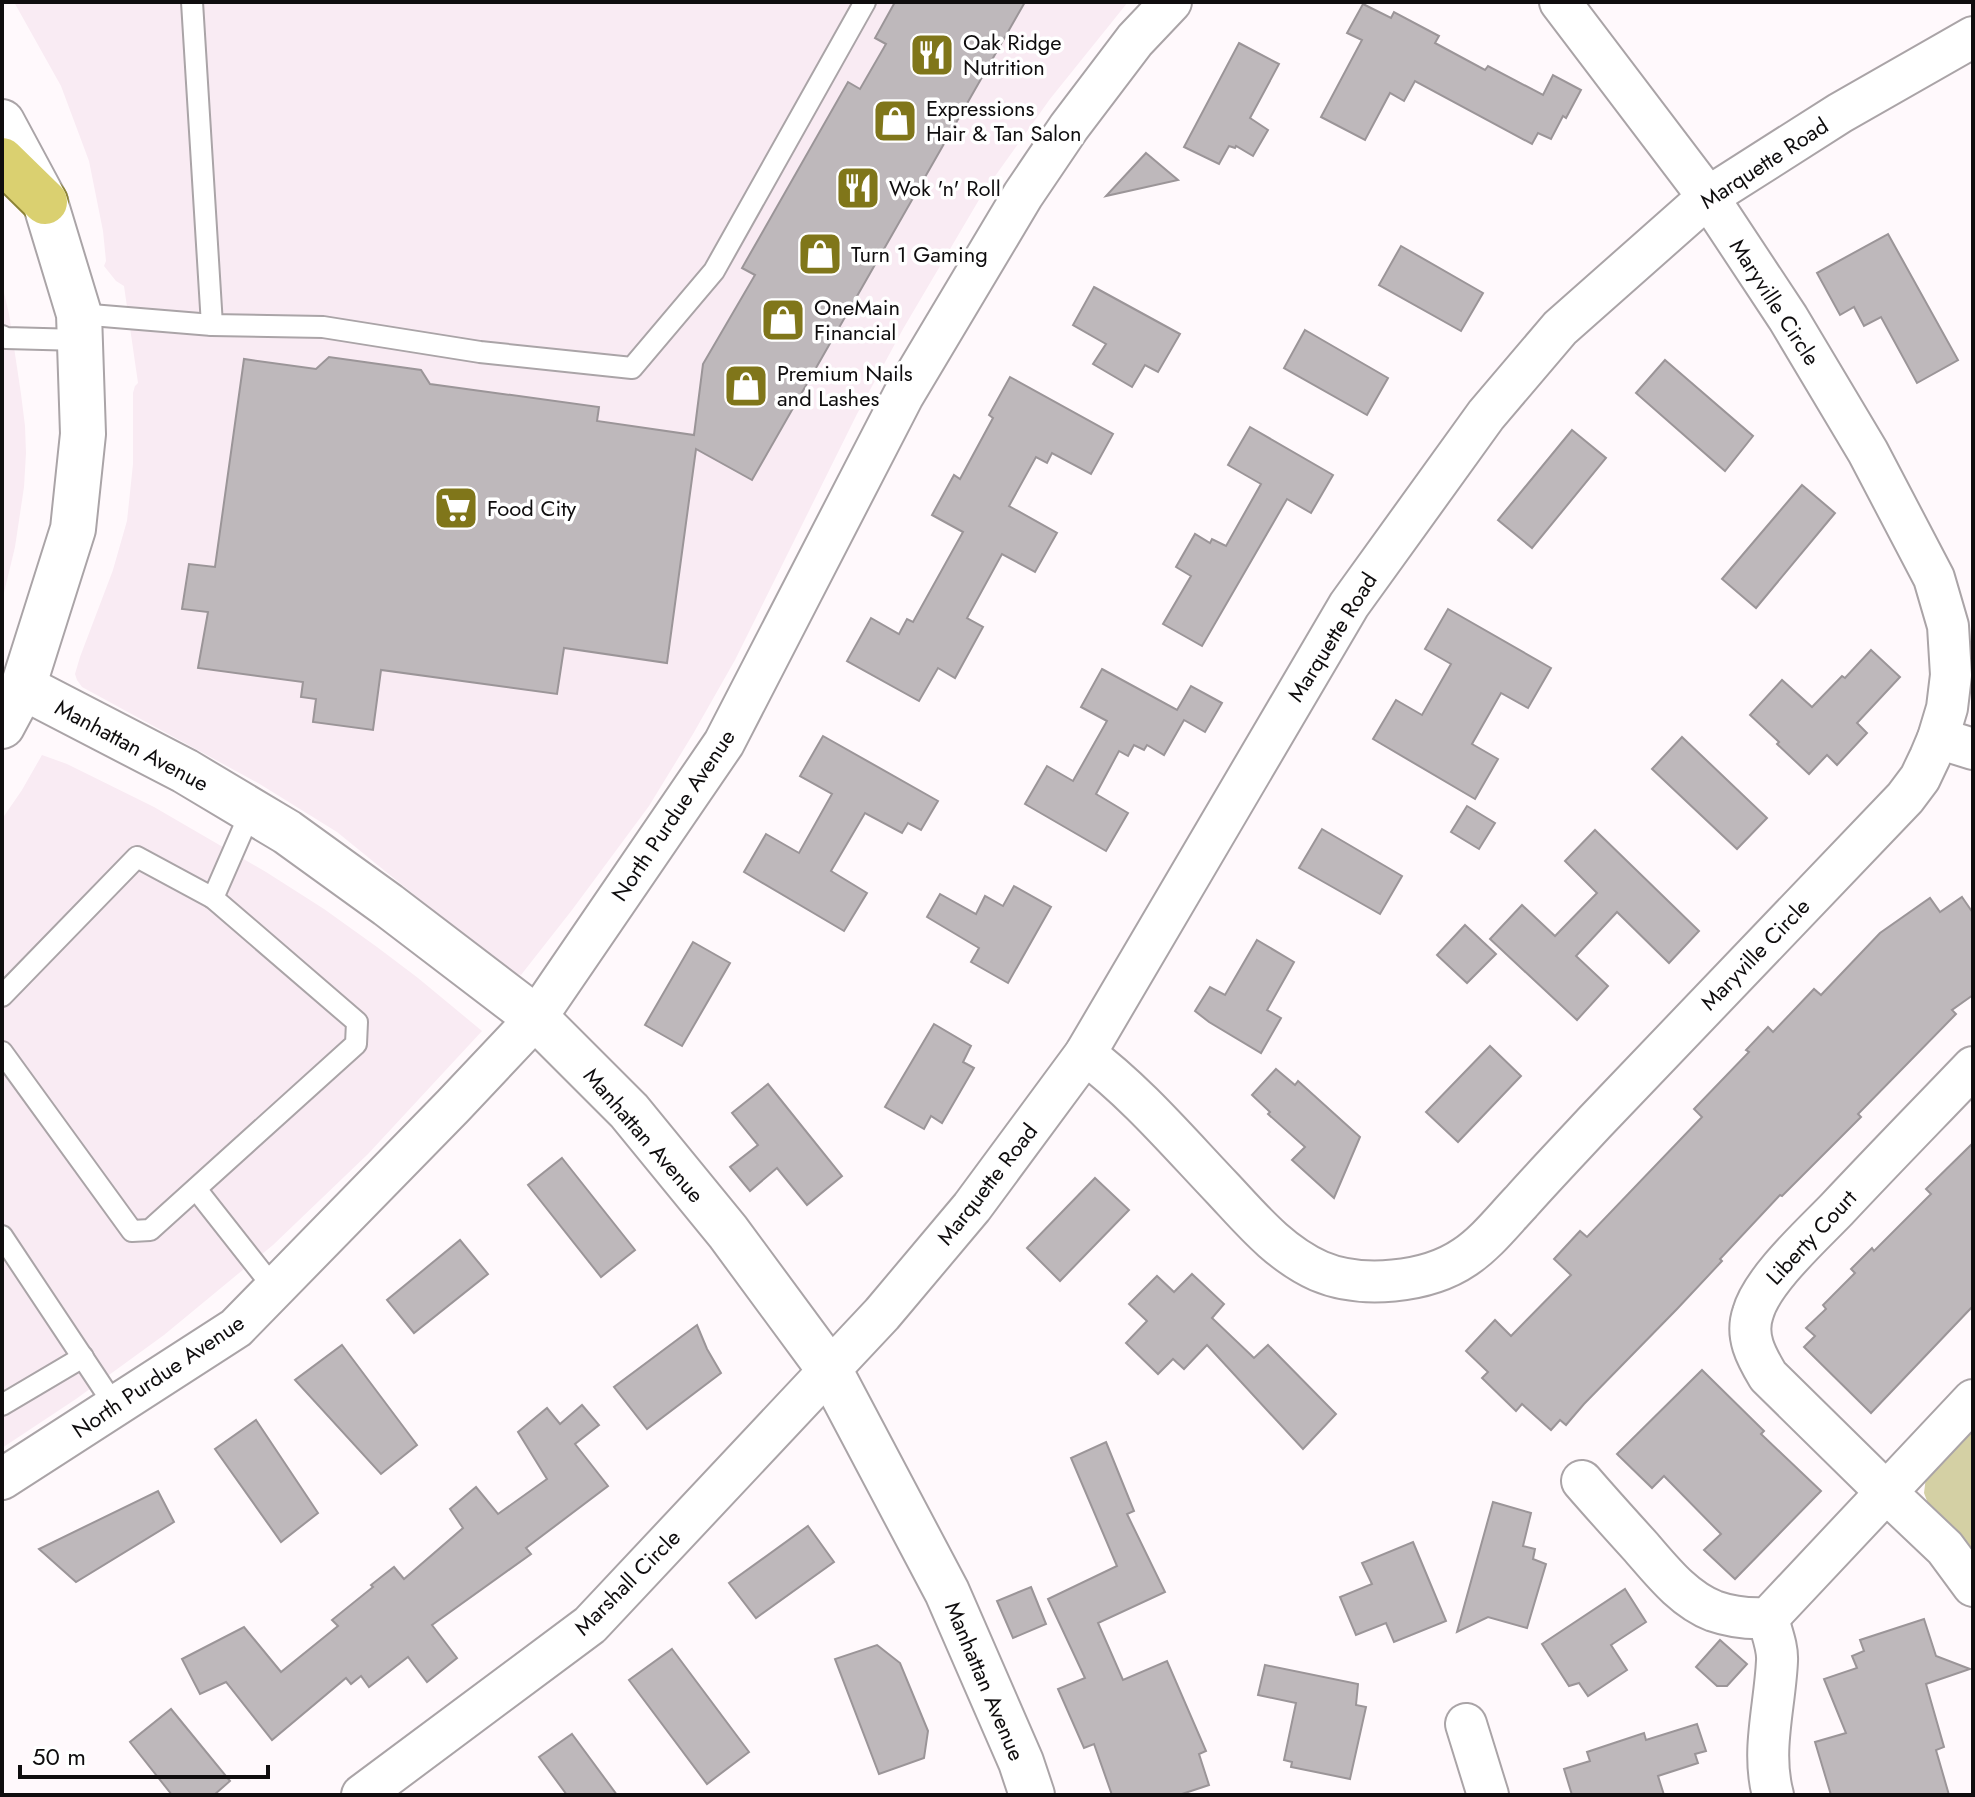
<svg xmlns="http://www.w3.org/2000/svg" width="1975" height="1797" viewBox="0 0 1975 1797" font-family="Jost,sans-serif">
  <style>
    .built { fill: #f9ebf3 }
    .green { fill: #d4d0a4 }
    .building { fill: #beb8bb; stroke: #9b9598; stroke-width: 2 }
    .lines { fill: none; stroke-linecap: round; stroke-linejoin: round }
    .service-casing { stroke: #aaa4a7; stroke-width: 24 }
    .minor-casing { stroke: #aaa4a7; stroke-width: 44 }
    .tertiary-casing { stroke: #aaa4a7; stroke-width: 48 }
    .trunk-casing { stroke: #8d8436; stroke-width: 48 }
    .service { stroke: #fff; stroke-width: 20 }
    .minor { stroke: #fff; stroke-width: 40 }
    .tertiary { stroke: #fff; stroke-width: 44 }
    .trunk { stroke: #dad070; stroke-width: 44 }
    .labels { text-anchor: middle; stroke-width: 7; stroke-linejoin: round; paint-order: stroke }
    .poi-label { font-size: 22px; fill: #0f0d0e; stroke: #fff; text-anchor: start }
    .street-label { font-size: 22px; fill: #0f0d0e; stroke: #fff }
  </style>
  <rect width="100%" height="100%" fill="#fff9fc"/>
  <g class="built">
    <path d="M 14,2 L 1128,2 L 1050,99 L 983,193 L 903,329 L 857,414 L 735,660 L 693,734 L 649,806 L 572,910 L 521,975 L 508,971 L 337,832 L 258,783 L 82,687 L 77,680 L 75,674 L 80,657 L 113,570 L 127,521 L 133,464 L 133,393 L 135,386 L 138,383 L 124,286 L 116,281 L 104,266 L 106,261 L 103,231 L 89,161 L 61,86 Z"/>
    <path d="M 2,284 L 9,314 L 21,394 L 25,426 L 26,453 L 24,487 L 15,547 L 2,601 Z"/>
    <path d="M 42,755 L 67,764 L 154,807 L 266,872 L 324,909 L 377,947 L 418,978 L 482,1031 L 368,1154 L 273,1245 L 164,1335 L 76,1399 L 2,1448 L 2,819 L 22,790 Z"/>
  </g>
  <path class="green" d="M 1973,1420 L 1973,1553 L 1964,1540 L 1929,1506 L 1924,1493 L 1926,1477 Z"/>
  <g class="building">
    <path d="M 895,2 L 1025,2 L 752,480 L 696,449 L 667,663 L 564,648 L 557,694 L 381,670 L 373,730 L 313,722 L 316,699 L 301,697 L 303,682 L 198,668 L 208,612 L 182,609 L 189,564 L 215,567 L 244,359 L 316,369 L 329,357 L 421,370 L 430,384 L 599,407 L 597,421 L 694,435 L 703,364 L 755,275 L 742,268 L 848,82 L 860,89 L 886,44 L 875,38 Z"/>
    <path d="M 1363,4 L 1391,18 L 1394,12 L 1439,36 L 1435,43 L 1485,70 L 1488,66 L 1543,95 L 1553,75 L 1581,90 L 1566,118 L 1563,116 L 1551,139 L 1538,133 L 1532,144 L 1415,81 L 1404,101 L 1390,93 L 1365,140 L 1321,117 L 1362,40 L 1347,33 Z"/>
    <path d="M 1239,43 L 1279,64 L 1250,118 L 1268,130 L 1253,156 L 1236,146 L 1235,148 L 1229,146 L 1219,164 L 1184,147 Z"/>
    <path d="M 1146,153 L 1178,180 L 1106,196 Z"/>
    <path d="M 1888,234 L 1958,360 L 1917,383 L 1881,317 L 1864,326 L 1854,307 L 1840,315 L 1817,273 Z"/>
    <path d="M 1401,246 L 1483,293 L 1461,331 L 1379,285 Z"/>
    <path d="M 1094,287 L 1180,334 L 1158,372 L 1145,365 L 1132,387 L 1093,364 L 1106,344 L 1073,325 Z"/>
    <path d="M 1305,330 L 1388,378 L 1367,415 L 1284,368 Z"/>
    <path d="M 1665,360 L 1753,436 L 1725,471 L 1636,393 Z"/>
    <path d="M 1010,377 L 1113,434 L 1091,474 L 1052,453 L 1047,463 L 1036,457 L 1009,506 L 1057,533 L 1035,572 L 1002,554 L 967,618 L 983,627 L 955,678 L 938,668 L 919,701 L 847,661 L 871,618 L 899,634 L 907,619 L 913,622 L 963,532 L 932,515 L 954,475 L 960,479 L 993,418 L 989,415 Z"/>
    <path d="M 1250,427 L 1333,475 L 1311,513 L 1287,499 L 1202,646 L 1163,624 L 1191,576 L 1176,567 L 1195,534 L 1210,543 L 1212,539 L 1226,546 L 1261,484 L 1228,465 Z"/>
    <path d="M 1572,430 L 1606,458 L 1532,548 L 1498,520 Z"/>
    <path d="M 1802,485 L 1835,513 L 1756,608 L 1722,579 Z"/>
    <path d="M 1448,609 L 1551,668 L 1528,708 L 1501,693 L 1472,744 L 1498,759 L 1475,799 L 1373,739 L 1396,700 L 1422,715 L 1451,664 L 1425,649 Z"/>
    <path d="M 1871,650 L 1900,677 L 1857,723 L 1867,733 L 1837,765 L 1827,755 L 1809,774 L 1777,744 L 1779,742 L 1750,715 L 1782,680 L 1812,707 L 1842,676 L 1845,678 Z"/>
    <path d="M 1102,669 L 1177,710 L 1191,686 L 1222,703 L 1205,732 L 1184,720 L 1164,755 L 1147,745 L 1144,750 L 1134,745 L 1128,756 L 1119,751 L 1096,794 L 1128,813 L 1106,851 L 1025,804 L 1047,766 L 1073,781 L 1107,721 L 1081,707 Z"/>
    <path d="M 823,736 L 938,801 L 921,830 L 908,823 L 902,833 L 865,813 L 831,871 L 867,893 L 844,931 L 744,872 L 766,834 L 799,853 L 832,794 L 800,776 Z"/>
    <path d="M 1682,737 L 1767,818 L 1737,849 L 1652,769 Z"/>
    <path d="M 1467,806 L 1495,823 L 1479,849 L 1451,832 Z"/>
    <path d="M 1322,829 L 1402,876 L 1380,914 L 1299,868 Z"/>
    <path d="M 1595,830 L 1699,931 L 1669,963 L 1617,912 L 1576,956 L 1608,986 L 1577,1020 L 1490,939 L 1522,905 L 1555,936 L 1597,893 L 1565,861 Z"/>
    <path d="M 1014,886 L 1051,907 L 1008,983 L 971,962 L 979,948 L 927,917 L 940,894 L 976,914 L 985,896 L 1003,906 Z"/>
    <path d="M 1962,897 L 1973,913 L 1973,995 L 1952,1010 L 1956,1014 L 1858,1114 L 1861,1117 L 1782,1196 L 1780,1195 L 1720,1259 L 1722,1261 L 1677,1309 L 1584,1404 L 1566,1425 L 1560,1420 L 1551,1430 L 1522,1404 L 1516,1411 L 1482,1378 L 1488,1372 L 1466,1351 L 1495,1320 L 1511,1336 L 1571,1275 L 1554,1259 L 1580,1231 L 1587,1237 L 1702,1117 L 1694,1109 L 1749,1052 L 1746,1050 L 1768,1027 L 1773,1032 L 1814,989 L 1821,995 L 1880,933 L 1930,898 L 1940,912 Z"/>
    <path d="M 1465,925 L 1496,954 L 1467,983 L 1437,955 Z"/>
    <path d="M 1257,940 L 1294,962 L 1267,1010 L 1281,1018 L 1261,1053 L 1209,1022 L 1195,1011 L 1210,987 L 1225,995 Z"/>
    <path d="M 693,942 L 730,963 L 682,1046 L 645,1025 Z"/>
    <path d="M 934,1024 L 971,1046 L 963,1062 L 974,1068 L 942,1123 L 931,1116 L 924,1129 L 885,1107 Z"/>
    <path d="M 1490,1046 L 1521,1076 L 1458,1142 L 1426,1112 Z"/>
    <path d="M 1276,1069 L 1295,1085 L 1298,1081 L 1360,1137 L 1334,1198 L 1292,1160 L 1305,1147 L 1268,1114 L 1270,1112 L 1252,1095 Z"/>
    <path d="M 768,1084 L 842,1176 L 807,1205 L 777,1168 L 750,1191 L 730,1167 L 758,1145 L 732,1113 Z"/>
    <path d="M 1973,1143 L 1973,1306 L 1871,1413 L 1804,1347 L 1815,1336 L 1806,1328 L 1826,1309 L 1823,1305 L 1855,1273 L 1851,1269 L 1872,1248 L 1874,1251 L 1931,1194 L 1926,1189 Z"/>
    <path d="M 562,1158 L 635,1250 L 601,1277 L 528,1185 Z"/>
    <path d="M 1095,1178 L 1129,1210 L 1060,1281 L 1027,1248 Z"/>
    <path d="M 460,1240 L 488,1274 L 414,1333 L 387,1300 Z"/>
    <path d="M 1192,1274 L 1224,1304 L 1212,1318 L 1254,1358 L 1268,1345 L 1336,1414 L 1303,1449 L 1207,1345 L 1184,1369 L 1173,1359 L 1158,1374 L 1126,1343 L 1147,1321 L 1129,1304 L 1157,1276 L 1174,1292 Z"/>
    <path d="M 697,1325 L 707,1349 L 721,1373 L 647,1429 L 614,1387 Z"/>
    <path d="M 342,1345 L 417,1445 L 381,1474 L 295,1380 Z"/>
    <path d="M 1702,1370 L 1764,1431 L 1761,1434 L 1821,1491 L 1735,1579 L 1704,1550 L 1721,1534 L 1664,1476 L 1652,1488 L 1617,1454 Z"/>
    <path d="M 582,1405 L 599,1425 L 575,1444 L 608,1486 L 526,1548 L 531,1554 L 432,1625 L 457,1658 L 427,1682 L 408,1657 L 369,1687 L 361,1676 L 351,1684 L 346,1678 L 272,1740 L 226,1682 L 200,1694 L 182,1659 L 244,1627 L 281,1672 L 338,1626 L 332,1620 L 373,1587 L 371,1585 L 394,1567 L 404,1579 L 463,1528 L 450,1509 L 476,1487 L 498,1514 L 547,1479 L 518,1432 L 547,1408 L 560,1424 Z"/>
    <path d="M 256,1420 L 318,1513 L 281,1542 L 215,1449 Z"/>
    <path d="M 1106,1442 L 1134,1511 L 1127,1514 L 1165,1592 L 1098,1623 L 1123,1680 L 1167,1661 L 1206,1751 L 1199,1754 L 1209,1785 L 1179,1795 L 1112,1795 L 1094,1744 L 1084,1748 L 1058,1689 L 1085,1678 L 1048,1599 L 1117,1566 L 1071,1458 Z"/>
    <path d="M 158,1491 L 174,1522 L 76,1582 L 39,1549 Z"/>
    <path d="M 1493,1502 L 1531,1513 L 1523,1546 L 1535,1549 L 1533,1559 L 1546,1564 L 1527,1628 L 1488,1617 L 1457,1632 Z"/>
    <path d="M 808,1526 L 834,1562 L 756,1618 L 729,1583 Z"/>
    <path d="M 1413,1542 L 1446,1621 L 1394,1642 L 1386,1623 L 1356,1635 L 1340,1597 L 1372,1584 L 1362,1563 Z"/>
    <path d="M 1031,1587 L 1046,1624 L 1013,1638 L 997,1601 Z"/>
    <path d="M 1625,1589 L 1646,1622 L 1611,1645 L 1627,1670 L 1588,1696 L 1579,1683 L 1569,1686 L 1542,1644 Z"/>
    <path d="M 1924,1619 L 1936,1656 L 1970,1669 L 1926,1684 L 1944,1747 L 1936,1750 L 1949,1795 L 1831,1795 L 1815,1742 L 1846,1733 L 1824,1679 L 1857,1668 L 1852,1656 L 1864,1651 L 1860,1640 Z"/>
    <path d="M 1720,1640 L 1747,1664 L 1727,1686 L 1717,1686 L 1696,1667 Z"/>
    <path d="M 877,1645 L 900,1663 L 928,1731 L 924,1758 L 879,1774 L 835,1659 Z"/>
    <path d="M 672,1649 L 749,1752 L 707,1784 L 629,1680 Z"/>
    <path d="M 1265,1665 L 1358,1684 L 1356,1705 L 1366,1707 L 1350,1779 L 1291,1767 L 1292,1762 L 1284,1760 L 1296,1703 L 1258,1695 Z"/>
    <path d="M 171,1709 L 230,1781 L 214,1795 L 172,1795 L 130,1742 Z"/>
    <path d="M 1697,1724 L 1706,1751 L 1695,1754 L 1698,1763 L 1658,1776 L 1664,1795 L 1572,1795 L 1564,1769 L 1590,1761 L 1587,1752 L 1644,1733 L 1646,1740 Z"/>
    <path d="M 572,1734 L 617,1795 L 567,1795 L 539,1757 Z"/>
  </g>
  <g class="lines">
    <g class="service-casing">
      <g id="service">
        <path d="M 192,2 L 212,325"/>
        <path d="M 79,314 L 212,325 L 323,327 L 480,352 L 632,368 L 714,271 L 865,2"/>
        <path d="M 2,336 L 6,338 L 80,340"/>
        <path d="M 213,898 L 251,811"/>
        <path d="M 2,996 L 137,857 L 213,898 L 357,1022 L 356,1044 L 150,1230 L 132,1231 L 2,1052"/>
        <path d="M 196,1189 L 274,1288"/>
        <path d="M 2,1236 L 115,1406"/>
        <path d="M 2,1405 L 83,1357"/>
      </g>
    </g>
    <g class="minor-casing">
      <g id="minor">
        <path d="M 1938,738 L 1973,749"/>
        <path d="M 1085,1054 C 1135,1091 1180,1144 1223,1189 C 1252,1220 1279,1253 1319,1271 C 1361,1289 1427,1283 1465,1257 C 1486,1243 1503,1221 1521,1202 C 1545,1175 1570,1149 1595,1122 C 1698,1014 1801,906 1905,798 L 1920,778 L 1930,757 L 1938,738 L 1947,708 L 1951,675 L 1948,626 L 1934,578 L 1868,452 L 1788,318 L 1708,197 L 1560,2"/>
        <path d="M 1973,1067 C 1928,1114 1882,1161 1837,1209 C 1813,1234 1762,1280 1753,1313 C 1745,1336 1756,1356 1768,1376 L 1887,1493 L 1945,1548 L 1973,1586"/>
        <path d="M 2,1479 L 236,1328 L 453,1106 L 536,1018 L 724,743 L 903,396 L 1023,195 L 1069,127 L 1135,40 L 1171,2"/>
        <path d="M 1582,1481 C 1601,1503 1620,1524 1640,1546 C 1661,1570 1683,1599 1714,1611 C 1731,1617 1750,1619 1768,1618 L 1973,1400"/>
        <path d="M 1768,1618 C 1771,1631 1778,1647 1777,1661 C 1775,1706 1761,1751 1773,1795"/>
        <path d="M 1466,1724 L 1488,1795"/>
        <path d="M 362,1795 L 590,1625 L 882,1314 L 972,1207 L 1085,1054 L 1349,605 L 1486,415 L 1560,328 L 1708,197 L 1840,113 L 1973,37"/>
      </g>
    </g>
    <g class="tertiary-casing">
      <g id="tertiary">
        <path d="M 2,122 L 45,202 L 79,314 L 83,434 L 73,529 L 23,687 L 2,726"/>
        <path d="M 23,687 L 185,771 L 287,832 L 388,905 L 536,1018 L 629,1111 L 728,1232 L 829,1369 L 947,1592 L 1021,1762 L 1032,1795"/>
      </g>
    </g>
    <g class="trunk-casing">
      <path id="trunk" d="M 2,160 L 45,202"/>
    </g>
    <use href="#service" class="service"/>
    <use href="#minor" class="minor"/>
    <use href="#tertiary" class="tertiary"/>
    <use href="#trunk" class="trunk"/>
  </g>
  <defs>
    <g id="restaurant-square" transform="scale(2.3)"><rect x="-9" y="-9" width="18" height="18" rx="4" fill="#80761a" stroke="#fff"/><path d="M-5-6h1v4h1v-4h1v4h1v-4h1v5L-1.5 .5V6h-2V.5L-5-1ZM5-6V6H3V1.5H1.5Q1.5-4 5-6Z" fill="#fff"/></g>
    <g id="shop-square" transform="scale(2.3)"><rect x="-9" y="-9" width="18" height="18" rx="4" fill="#80761a" stroke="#fff"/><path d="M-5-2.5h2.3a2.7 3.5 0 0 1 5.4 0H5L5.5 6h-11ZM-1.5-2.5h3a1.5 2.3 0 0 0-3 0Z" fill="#fff"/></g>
    <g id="supermarket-square" transform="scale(2.3)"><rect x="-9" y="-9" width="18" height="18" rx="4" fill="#80761a" stroke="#fff"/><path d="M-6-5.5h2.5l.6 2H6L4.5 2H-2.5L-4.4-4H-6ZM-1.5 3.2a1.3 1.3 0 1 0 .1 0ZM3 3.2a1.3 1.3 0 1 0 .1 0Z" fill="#fff"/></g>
  </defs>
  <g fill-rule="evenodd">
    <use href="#restaurant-square" x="932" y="55"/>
    <use href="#shop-square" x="895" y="121"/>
    <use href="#restaurant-square" x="858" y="188"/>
    <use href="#shop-square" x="820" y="254"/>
    <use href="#shop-square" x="783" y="320"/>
    <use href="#shop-square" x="746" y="386"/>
    <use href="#supermarket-square" x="456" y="508"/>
  </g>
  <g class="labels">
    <g class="poi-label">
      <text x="963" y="50">Oak Ridge<tspan x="963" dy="25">Nutrition</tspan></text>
      <text x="926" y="116">Expressions<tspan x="926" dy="25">Hair &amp; Tan Salon</tspan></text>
      <text x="889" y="196">Wok 'n' Roll</text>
      <text x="851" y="262">Turn 1 Gaming</text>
      <text x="814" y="315">OneMain<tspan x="814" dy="25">Financial</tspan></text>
      <text x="777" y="381">Premium Nails<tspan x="777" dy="25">and Lashes</tspan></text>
      <text x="487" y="516">Food City</text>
    </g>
    <g class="street-label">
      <text transform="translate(1764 163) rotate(-33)" y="8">Marquette Road</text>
      <text transform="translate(1775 302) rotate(57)" y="8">Maryville Circle</text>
      <text transform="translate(1332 637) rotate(-58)" y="8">Marquette Road</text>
      <text transform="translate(132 745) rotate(28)" y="8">Manhattan Avenue</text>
      <text transform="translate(673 815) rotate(-56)" y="8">North Purdue Avenue</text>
      <text transform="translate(1755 954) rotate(-46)" y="8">Maryville Circle</text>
      <text transform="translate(644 1135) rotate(49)" y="8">Manhattan Avenue</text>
      <text transform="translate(987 1184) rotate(-52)" y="8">Marquette Road</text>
      <text transform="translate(1811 1237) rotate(-47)" y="8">Liberty Court</text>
      <text transform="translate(158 1376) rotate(-34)" y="8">North Purdue Avenue</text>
      <text transform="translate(627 1582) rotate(-45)" y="8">Marshall Circle</text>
      <text transform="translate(985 1681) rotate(67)" y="8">Manhattan Avenue</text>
    </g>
  </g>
  <rect width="1975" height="1797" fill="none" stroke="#0f0d0e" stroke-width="8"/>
  <path d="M20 1765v12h248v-12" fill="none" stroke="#0f0d0e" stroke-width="4"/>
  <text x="32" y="1765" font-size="24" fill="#0f0d0e" stroke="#ffffff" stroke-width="6" paint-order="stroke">50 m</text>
</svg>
